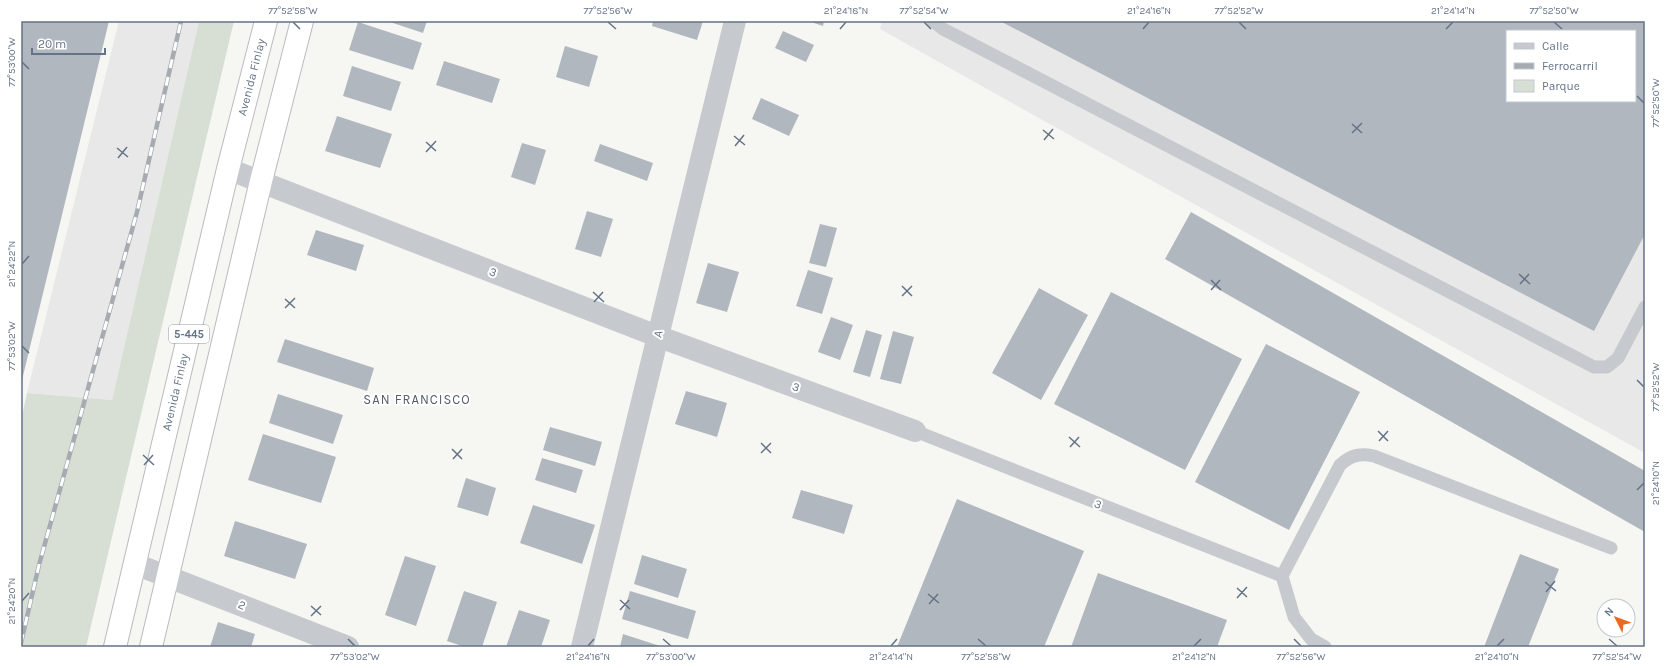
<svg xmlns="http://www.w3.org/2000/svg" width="1666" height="668" viewBox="0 0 1666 668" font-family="Karla,sans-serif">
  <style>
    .built { fill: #e7e8e7; fill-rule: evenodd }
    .green { fill: #d7dfd4 }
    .building { fill: #b1b7be; fill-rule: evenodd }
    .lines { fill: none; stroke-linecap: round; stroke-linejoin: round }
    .trunk-casing { stroke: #b8bbbf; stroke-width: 24 }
    .service { stroke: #c6c9cd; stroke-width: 13 }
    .minor { stroke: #c6c9cd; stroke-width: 22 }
    .trunk { stroke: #fff; stroke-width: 22 }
    .rail-casing { stroke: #a6abb2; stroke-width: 4.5 }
    .rail { stroke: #fff; stroke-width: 3; stroke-dasharray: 9; stroke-linecap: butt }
    .ticks { fill: none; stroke: #647386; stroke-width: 1.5 }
    .labels { text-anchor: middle; stroke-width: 4; stroke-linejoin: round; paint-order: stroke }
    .shield { fill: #fff; stroke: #929daa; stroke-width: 1 }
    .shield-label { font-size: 11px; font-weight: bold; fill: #647386 }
    .street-label { font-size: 12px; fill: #647386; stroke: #fff }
    .neighbourhood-label { font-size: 13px; letter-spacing: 1px; fill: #535d6b; stroke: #fff }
    .neatline { fill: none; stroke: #647386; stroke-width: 1.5 }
    .ticks-label { font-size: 10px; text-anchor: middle; fill: #647386 }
  </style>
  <rect width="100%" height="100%" fill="#f6f7f3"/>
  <g class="built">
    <path d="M 119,21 L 199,21 L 112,400 L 27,393 Z"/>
    <path d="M 882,21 L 1645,21 L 1645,453 L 1055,127 L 880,29 ZM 1507,31 L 1635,31 L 1635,101 L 1507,101 Z"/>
  </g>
  <path class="green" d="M 199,21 L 234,21 L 86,647 L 21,647 L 21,420 L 27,393 L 112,400 Z"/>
  <g class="building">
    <path d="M 21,21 L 109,21 L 22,380 L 21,380 Z"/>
    <path d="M 387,21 L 427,21 L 423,33 Z"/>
    <path d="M 653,21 L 703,21 L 697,40 L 652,26 Z"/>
    <path d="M 808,21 L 824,21 L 823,26 Z"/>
    <path d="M 1000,21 L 1645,21 L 1645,155 L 1644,158 L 1645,159 L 1645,234 L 1594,331 ZM 1507,31 L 1635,31 L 1635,101 L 1507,101 Z"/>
    <path d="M 358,22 L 422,43 L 413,70 L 349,50 Z"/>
    <path d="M 783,31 L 814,45 L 806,62 L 775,48 Z"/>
    <path d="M 565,46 L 598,56 L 589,87 L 556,77 Z"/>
    <path d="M 444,61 L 500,79 L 492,103 L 436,85 Z"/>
    <path d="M 352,66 L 401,82 L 391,111 L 343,96 Z"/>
    <path d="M 761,98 L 799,115 L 789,136 L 752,119 Z"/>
    <path d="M 337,116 L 392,134 L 380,168 L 325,151 Z"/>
    <path d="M 522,143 L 546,150 L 535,185 L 511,177 Z"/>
    <path d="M 600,144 L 653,163 L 647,181 L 594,161 Z"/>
    <path d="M 587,211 L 613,219 L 601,257 L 575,249 Z"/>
    <path d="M 1191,212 L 1645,471 L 1645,532 L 1165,259 Z"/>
    <path d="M 820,224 L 837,228 L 826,267 L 809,263 Z"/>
    <path d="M 316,230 L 364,245 L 356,271 L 307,255 Z"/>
    <path d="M 708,263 L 739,272 L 727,312 L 696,303 Z"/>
    <path d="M 808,270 L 833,278 L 822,314 L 796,306 Z"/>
    <path d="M 1039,288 L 1088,315 L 1041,400 L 992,373 Z"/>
    <path d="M 1111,292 L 1242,359 L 1185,470 L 1054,404 Z"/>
    <path d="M 831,317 L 853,325 L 840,360 L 818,352 Z"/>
    <path d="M 866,330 L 882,335 L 870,377 L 853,372 Z"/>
    <path d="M 893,331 L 914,337 L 901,384 L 880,379 Z"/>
    <path d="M 285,339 L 374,368 L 367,391 L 277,362 Z"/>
    <path d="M 1266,344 L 1360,392 L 1289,530 L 1195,482 Z"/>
    <path d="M 686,391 L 727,403 L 717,437 L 675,424 Z"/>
    <path d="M 278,394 L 343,415 L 333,444 L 269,423 Z"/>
    <path d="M 550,427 L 602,442 L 595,466 L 543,450 Z"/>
    <path d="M 263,434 L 336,457 L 321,503 L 248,480 Z"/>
    <path d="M 542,458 L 583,470 L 576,493 L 535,480 Z"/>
    <path d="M 466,478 L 496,488 L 488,516 L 457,507 Z"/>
    <path d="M 801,490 L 853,505 L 844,534 L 792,518 Z"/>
    <path d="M 957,499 L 1084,551 L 1044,647 L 897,647 Z"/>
    <path d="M 533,505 L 595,525 L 582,564 L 520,543 Z"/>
    <path d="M 235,521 L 307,544 L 295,579 L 224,556 Z"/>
    <path d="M 1520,554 L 1559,569 L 1528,647 L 1484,647 Z"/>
    <path d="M 642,555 L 687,569 L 678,598 L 634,584 Z"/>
    <path d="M 405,556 L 436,566 L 416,626 L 385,615 Z"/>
    <path d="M 1098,573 L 1227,620 L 1217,647 L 1071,647 Z"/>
    <path d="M 464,591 L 497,602 L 482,647 L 465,647 L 447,641 Z"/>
    <path d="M 630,591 L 696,611 L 688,639 L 622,619 Z"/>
    <path d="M 519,610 L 550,620 L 541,647 L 506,647 Z"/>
    <path d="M 218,622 L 255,634 L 251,647 L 210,647 Z"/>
    <path d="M 623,634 L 663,647 L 620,647 Z"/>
  </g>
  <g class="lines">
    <g class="trunk-casing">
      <g id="trunk">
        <path id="s1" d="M 115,647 L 228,169 L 266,21"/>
        <path d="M 151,647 L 261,181 L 302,21"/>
      </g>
    </g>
    <g class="service">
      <path d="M 933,21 L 943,29 L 1594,367 L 1607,367 L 1618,358 L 1645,307"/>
      <path d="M 915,431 L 1282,576 L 1294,617 L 1311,639 L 1325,647"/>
      <path d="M 1282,576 L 1340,465 C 1351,455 1360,453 1374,456 L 1611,548"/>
    </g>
    <g class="minor">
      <path d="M 228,169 L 657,336 L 915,431"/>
      <path d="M 135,564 L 348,647"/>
      <path d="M 582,647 L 735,21"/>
    </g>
    <use href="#trunk" class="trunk"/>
    <g class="rail-casing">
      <path id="rail" d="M 21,643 L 39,565 L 137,212 L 181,21"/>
    </g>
    <use href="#rail" class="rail"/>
  </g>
  <path class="ticks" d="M 293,22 L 300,29M 608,22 L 616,29M 924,22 L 931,29M 1239,22 L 1246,29M 1554,22 L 1562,29M 840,29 L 846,22M 1143,29 L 1149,22M 1446,29 L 1453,22M 22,62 L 29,69M 1637,96 L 1644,103M 1352,124 L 1362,133M 1043,130 L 1054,139M 1352,133 L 1362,123M 734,136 L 745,145M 1044,140 L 1053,129M 426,142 L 436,151M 735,146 L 744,135M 117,148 L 128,157M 426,152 L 436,141M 118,158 L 127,147M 22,264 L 29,256M 1519,274 L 1530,284M 1211,280 L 1221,290M 1520,284 L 1529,274M 902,286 L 912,296M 1211,290 L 1220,280M 593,292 L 604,302M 902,296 L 912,286M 285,299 L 295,308M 594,302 L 603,292M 285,308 L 295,298M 22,346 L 29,353M 1637,380 L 1644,387M 1378,431 L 1388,441M 1069,437 L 1080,447M 1379,441 L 1388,431M 761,443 L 771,453M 1070,447 L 1079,437M 452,449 L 462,459M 761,453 L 771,443M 143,455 L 154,465M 453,459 L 462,449M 144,465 L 153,455M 1637,490 L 1644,483M 1545,582 L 1556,591M 1237,588 L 1247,597M 1546,592 L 1555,581M 928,594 L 939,603M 1237,598 L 1247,587M 620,600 L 630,609M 22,601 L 29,593M 929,604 L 938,594M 311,606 L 321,615M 620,610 L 629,600M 311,616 L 321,606M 348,639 L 355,646M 663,639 L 671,646M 978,639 L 986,646M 1294,639 L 1301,646M 1609,639 L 1617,646M 588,646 L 594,639M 891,646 L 897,639M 1194,646 L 1201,639M 1497,646 L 1504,639"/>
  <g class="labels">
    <rect class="shield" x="169" y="325" width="40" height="18" rx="3"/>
    <g class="shield-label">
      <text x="189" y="338">5-445</text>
    </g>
    <g class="street-label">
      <text dy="4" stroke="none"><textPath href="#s1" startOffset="586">Avenida Finlay</textPath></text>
      <text transform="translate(493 272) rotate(21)" y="4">3</text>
      <text transform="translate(658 334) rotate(-76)" y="4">A</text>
      <text transform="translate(796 387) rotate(20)" y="4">3</text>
      <text dy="4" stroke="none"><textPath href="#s1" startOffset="262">Avenida Finlay</textPath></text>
      <text transform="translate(1098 504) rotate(22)" y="4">3</text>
      <text transform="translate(242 605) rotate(21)" y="4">2</text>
    </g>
    <g class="neighbourhood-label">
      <text x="417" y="404">SAN FRANCISCO</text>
    </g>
  </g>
  <rect width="1666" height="668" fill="none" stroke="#ffffff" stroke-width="44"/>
  <rect x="1506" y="30" width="130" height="72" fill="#ffffff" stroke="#c1c7cf"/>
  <rect x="1514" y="43" width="20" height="6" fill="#c6c9cd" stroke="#c1c7cf"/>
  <text x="1542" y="50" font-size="12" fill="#647386">Calle</text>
  <rect x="1514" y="63" width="20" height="6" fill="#a6abb2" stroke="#c1c7cf"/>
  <text x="1542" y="70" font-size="12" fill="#647386">Ferrocarril</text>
  <rect x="1514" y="80" width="20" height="12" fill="#d7dfd4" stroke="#c1c7cf"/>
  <text x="1542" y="90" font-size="12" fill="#647386">Parque</text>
  <g transform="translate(1616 618) rotate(312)"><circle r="19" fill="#ffffff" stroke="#c1c7cf"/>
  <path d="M0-3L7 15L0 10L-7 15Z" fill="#eb691f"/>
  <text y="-6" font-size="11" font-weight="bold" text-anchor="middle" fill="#647386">N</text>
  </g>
  <path d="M32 48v6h73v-6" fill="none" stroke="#647386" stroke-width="2"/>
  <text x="38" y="48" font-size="12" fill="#647386" stroke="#ffffff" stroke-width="3" paint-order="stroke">20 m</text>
  <rect x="22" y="22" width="1622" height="624" class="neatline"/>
  <g class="ticks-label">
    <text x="293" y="14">77°52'58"W</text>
    <text x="608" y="14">77°52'56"W</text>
    <text x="846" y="14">21°24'18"N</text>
    <text x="924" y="14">77°52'54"W</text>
    <text x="1149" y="14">21°24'16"N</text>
    <text x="1239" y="14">77°52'52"W</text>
    <text x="1453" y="14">21°24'14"N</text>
    <text x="1554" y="14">77°52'50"W</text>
    <text transform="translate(11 62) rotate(-90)" y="4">77°53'00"W</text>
    <text transform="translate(1655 103) rotate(-90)" y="4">77°52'50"W</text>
    <text transform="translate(11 264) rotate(-90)" y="4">21°24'22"N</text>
    <text transform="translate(11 346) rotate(-90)" y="4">77°53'02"W</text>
    <text transform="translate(1655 387) rotate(-90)" y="4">77°52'52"W</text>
    <text transform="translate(1655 483) rotate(-90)" y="4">21°24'10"N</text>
    <text transform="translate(11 601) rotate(-90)" y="4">21°24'20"N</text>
    <text x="355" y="660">77°53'02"W</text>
    <text x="588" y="660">21°24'16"N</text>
    <text x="671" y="660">77°53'00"W</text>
    <text x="891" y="660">21°24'14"N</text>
    <text x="986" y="660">77°52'58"W</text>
    <text x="1194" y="660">21°24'12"N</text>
    <text x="1301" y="660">77°52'56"W</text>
    <text x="1497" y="660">21°24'10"N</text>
    <text x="1617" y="660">77°52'54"W</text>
  </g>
</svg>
